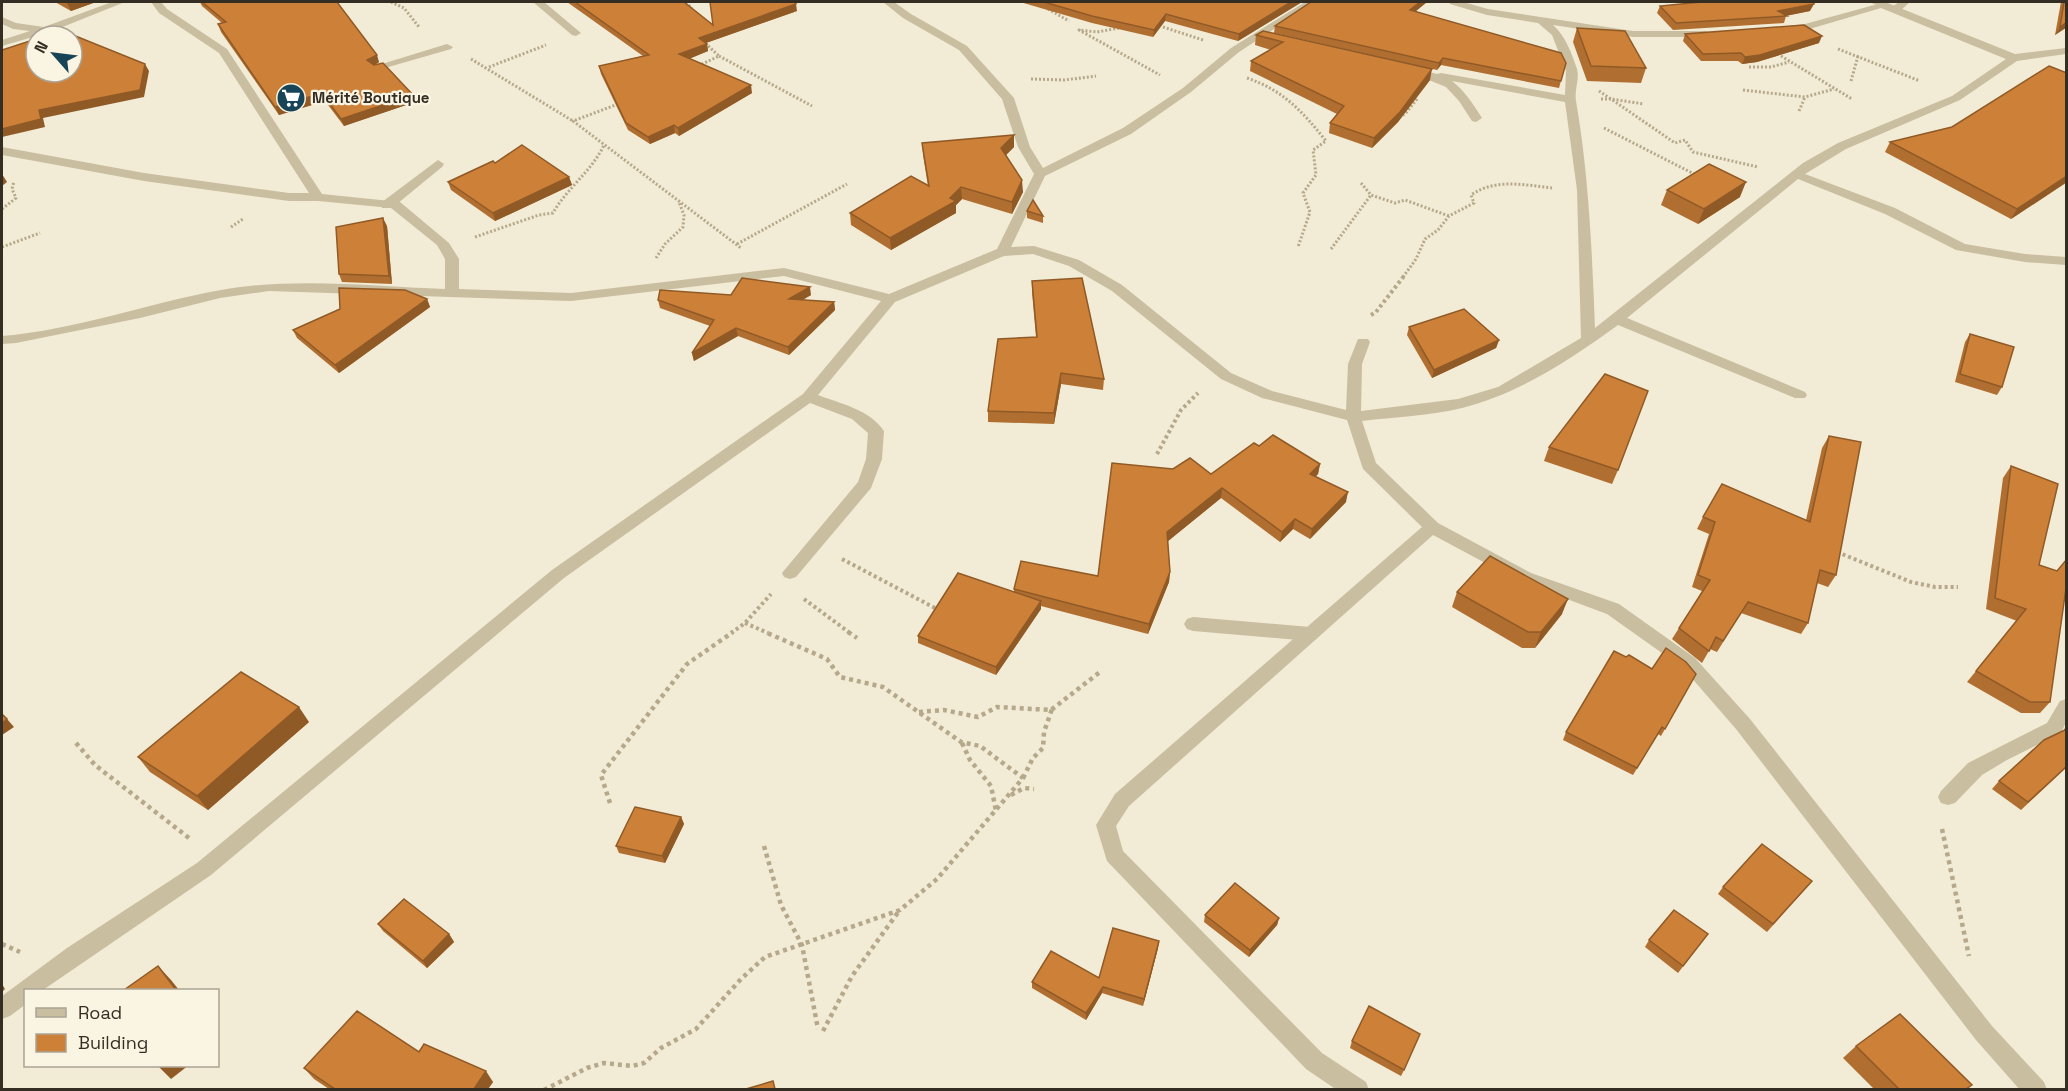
<svg xmlns="http://www.w3.org/2000/svg" width="2068" height="1091" viewBox="0 0 2068 1091" font-family="'Space Grotesk',sans-serif">
  <style>
    .lines { fill: none; stroke-linecap: round; stroke-linejoin: round }
    .path-far2 { stroke: #b6a88b; stroke-width: 3; stroke-dasharray: 2 2; stroke-linecap: butt }
    .path-far1 { stroke: #b6a88b; stroke-width: 4; stroke-dasharray: 3 3; stroke-linecap: butt }
    .path { stroke: #b6a88b; stroke-width: 4.5; stroke-dasharray: 4 4; stroke-linecap: butt }
    .service { fill: #cabea1; fill-rule: evenodd }
    .minor { fill: #cabea1; fill-rule: evenodd }
    .wall { fill: #b06e30 }
    .shaded-wall { fill: #905a27 }
    .building { fill: #cd8038; stroke: #905a27; stroke-width: 1.5 }
    .labels { text-anchor: middle; stroke-width: 4.5; stroke-linejoin: round; paint-order: stroke }
    .far-poi-label { font-size: 15px; font-weight: bold; fill: #342d24; stroke: #faf4e2; text-anchor: start }
  </style>
  <rect width="100%" height="100%" fill="#f2ebd5"/>
  <g class="lines">
    <g class="path-far2">
      <path d="M 391,2 L 404,8 L 419,27"/>
      <path d="M 686,2 L 692,9"/>
      <path d="M 1048,9 L 1069,21"/>
      <path d="M 1163,27 L 1203,40"/>
      <path d="M 1119,28 L 1097,32 L 1079,30 L 1160,75"/>
      <path d="M 1838,49 L 1920,81"/>
      <path d="M 719,56 L 812,106"/>
      <path d="M 1781,56 L 1852,99"/>
      <path d="M 471,59 L 573,121"/>
      <path d="M 698,66 L 719,56 L 705,43"/>
      <path d="M 489,67 L 546,45"/>
      <path d="M 1749,67 L 1771,67 L 1789,62"/>
      <path d="M 1247,78 C 1283,90 1303,112 1326,141 L 1313,150 L 1316,175 L 1303,193 L 1310,212 L 1298,247"/>
      <path d="M 1031,79 L 1064,80 L 1096,76"/>
      <path d="M 1851,81 L 1858,56"/>
      <path d="M 1743,90 L 1805,97 L 1834,89"/>
      <path d="M 1599,91 L 1611,99 L 1644,104"/>
      <path d="M 1601,99 L 1611,99 L 1675,143 L 1685,140 L 1693,152 L 1758,167"/>
      <path d="M 618,104 L 573,121 L 741,248"/>
      <path d="M 1799,111 L 1805,97"/>
      <path d="M 1399,117 L 1405,114 L 1417,99"/>
      <path d="M 1604,128 L 1696,175"/>
      <path d="M 1361,183 L 1371,195 L 1395,203 L 1405,200 L 1449,216"/>
      <path d="M 2,209 L 16,198 L 12,189 L 14,181"/>
      <path d="M 231,227 L 243,219"/>
      <path d="M 475,237 L 539,215 L 553,213 C 567,188 592,171 604,145"/>
      <path d="M 737,244 L 847,184"/>
      <path d="M 2,247 L 40,233"/>
      <path d="M 1331,249 L 1371,195"/>
      <path d="M 656,258 L 665,244 L 683,227 L 684,215 L 679,202"/>
      <path d="M 1403,277 L 1416,259 L 1425,239 L 1438,230 L 1449,216 L 1474,203 L 1471,195 C 1496,178 1524,185 1552,188"/>
    </g>
    <g class="path-far1">
      <path d="M 1371,315 L 1376,312 L 1404,276"/>
      <path d="M 1157,454 L 1181,410 L 1198,393"/>
      <path d="M 1837,552 L 1911,582 L 1935,587 L 1958,587"/>
      <path d="M 842,559 L 935,608"/>
      <path d="M 804,599 L 850,633"/>
      <path d="M 745,623 L 768,633"/>
      <path d="M 731,633 L 745,623 L 771,594"/>
    </g>
    <g class="path">
      <path d="M 848,632 L 857,638"/>
      <path d="M 919,712 L 944,710 L 978,717 L 997,707 L 1051,710 L 1100,672"/>
      <path d="M 76,743 L 95,765 L 189,838"/>
      <path d="M 962,743 L 970,760 L 991,786 L 996,811"/>
      <path d="M 1023,778 L 1033,758 L 1043,748 L 1044,732 L 1052,709"/>
      <path d="M 1011,795 L 1024,788 L 1034,789"/>
      <path d="M 610,803 L 601,775 L 687,664 L 733,632"/>
      <path d="M 1942,829 L 1969,956"/>
      <path d="M 764,846 L 781,905 L 802,945 L 818,1029"/>
      <path d="M 2,944 L 20,952"/>
      <path d="M 823,1031 L 852,976 L 899,911"/>
      <path d="M 544,1090 L 587,1068 L 604,1063 L 632,1066 L 644,1063 L 661,1048 L 696,1029 L 741,979 L 765,957 L 900,910 L 937,879 L 1023,778 L 980,746 L 961,742 L 883,687 L 840,677 L 827,659 L 765,632"/>
    </g>
    <g class="service">
      <path d="M 1869,2 L 1885,2 L 1887,4 L 1882,7 Z"/>
      <path d="M 1899,2 L 1910,2 L 1900,11 L 1892,11 L 1892,7 Z"/>
      <path d="M 447,44 L 453,47 L 451,49 L 378,70 L 372,67 Z"/>
      <path d="M 438,160 L 444,164 L 442,167 L 392,208 L 382,208 L 381,205 L 382,202 Z"/>
      <path d="M 1193,617 L 1310,627 L 1316,629 L 1319,634 L 1316,639 L 1310,641 L 1193,631 L 1187,629 L 1184,624 L 1187,619 Z"/>
    </g>
    <g class="minor">
      <path d="M 112,2 L 125,2 L 50,32 L 2,46 L 2,40 L 30,31 L 13,29 L 2,24 L 2,17 L 16,23 L 44,27 Z"/>
      <path d="M 151,2 L 161,2 L 167,9 L 227,49 L 322,194 L 400,202 L 449,243 L 459,259 L 459,289 L 571,293 L 784,268 L 889,294 L 997,249 L 1034,174 L 1018,147 L 1002,99 L 959,50 L 903,18 L 883,2 L 894,2 L 911,14 L 967,46 L 1014,98 L 1030,147 L 1043,168 L 1123,128 L 1183,88 L 1231,48 L 1305,2 L 1316,2 L 1239,52 L 1191,92 L 1131,134 L 1045,176 L 1011,247 L 1034,246 L 1079,260 L 1122,285 L 1231,373 L 1272,391 L 1346,410 L 1348,364 L 1358,339 L 1368,339 L 1370,342 L 1362,364 L 1361,411 L 1458,399 L 1498,387 L 1581,338 L 1577,190 L 1565,102 L 1452,81 C 1465,91 1473,104 1482,118 L 1476,122 L 1472,121 L 1459,101 L 1446,87 L 1404,70 L 1410,67 L 1437,74 L 1441,73 L 1565,95 L 1566,71 L 1552,35 L 1538,23 L 1487,15 L 1450,4 L 1449,2 L 1463,2 L 1488,9 L 1633,31 L 1706,31 L 1711,34 L 1706,37 L 1633,37 L 1553,25 C 1565,35 1572,54 1577,69 C 1580,79 1574,90 1576,101 C 1589,176 1592,252 1595,328 L 1803,163 L 1838,143 L 1952,96 L 2006,59 L 1881,8 L 1806,30 L 1782,31 L 1782,27 L 1805,24 L 1885,2 L 2015,54 L 2066,48 L 2066,54 L 2017,61 L 1960,100 L 1846,149 L 1805,174 L 1895,208 L 1965,244 L 2025,254 L 2066,257 L 2066,265 L 2025,262 L 1956,250 L 1885,214 L 1798,179 L 1627,318 L 1805,392 L 1807,395 L 1805,398 L 1795,398 L 1618,325 C 1571,359 1519,394 1462,408 C 1430,416 1394,417 1362,421 L 1376,463 L 1438,523 L 1531,573 L 1619,604 L 1695,658 L 1750,719 L 1992,1026 L 2044,1082 L 2047,1090 L 2020,1090 L 1976,1040 L 1736,729 L 1683,668 L 1607,614 L 1519,581 L 1433,535 L 1129,806 L 1116,826 L 1123,851 L 1322,1053 L 1366,1082 L 1369,1090 L 1337,1090 L 1306,1069 L 1107,861 L 1096,825 L 1115,794 L 1422,527 L 1363,469 L 1347,420 L 1262,398 L 1221,379 L 1112,291 L 1069,266 L 1033,254 L 1004,256 L 895,302 L 818,395 C 841,404 869,409 884,431 L 882,459 L 871,488 L 796,577 L 790,579 L 784,577 L 782,573 L 858,482 L 866,459 L 868,433 L 852,419 L 810,403 L 564,578 L 211,875 L 43,990 L 26,990 L 26,1004 L 10,1016 L 2,1019 L 2,996 L 67,948 L 197,863 L 552,570 L 803,394 L 881,301 L 784,276 L 571,301 L 269,291 L 220,298 L 140,318 L 16,343 L 2,344 L 2,336 C 76,330 148,303 221,290 C 294,277 371,286 445,289 L 445,259 L 437,245 L 391,208 L 318,201 L 289,201 L 144,181 L 2,155 L 2,147 L 144,173 L 289,193 L 309,193 L 219,53 L 159,13 Z"/>
      <path d="M 533,2 L 544,2 L 581,33 L 576,36 L 572,35 Z"/>
      <path d="M 2066,699 L 2066,722 L 2061,733 L 2007,760 L 1982,775 L 1955,803 L 1948,805 L 1941,803 L 1938,797 L 1941,791 L 1968,763 L 2047,723 L 2060,701 Z"/>
    </g>
  </g>
  <g class="wall">
    <path d="M 55,2 L 96,2 L 71,11 Z"/>
    <path d="M 200,2 L 337,2 L 379,62 L 376,64 L 415,102 L 344,126 L 325,101 L 279,115 L 221,32 L 218,24 L 222,23 L 202,6 Z"/>
    <path d="M 567,2 L 684,2 L 713,25 L 797,11 L 706,43 L 707,44 L 708,51 L 689,59 L 752,93 L 679,136 L 675,133 L 650,144 L 628,130 L 601,74 L 599,66 L 643,56 Z"/>
    <path d="M 1020,2 L 1302,2 L 1238,41 L 1165,21 L 1153,37 L 1092,23 Z"/>
    <path d="M 1311,2 L 1427,2 L 1415,11 L 1566,63 L 1559,88 L 1441,65 L 1437,70 L 1274,33 L 1275,26 Z"/>
    <path d="M 2061,2 L 2067,2 L 2067,27 L 2055,35 Z"/>
    <path d="M 1660,6 L 1810,11 L 1786,16 L 1784,23 L 1673,30 L 1657,13 Z"/>
    <path d="M 1577,28 L 1646,68 L 1641,83 L 1587,81 L 1573,42 Z"/>
    <path d="M 1685,34 L 1819,43 L 1757,62 L 1742,64 L 1738,61 L 1701,61 L 1683,41 Z"/>
    <path d="M 1256,35 L 1430,80 L 1398,122 L 1372,148 L 1329,133 L 1330,123 L 1337,114 L 1250,71 L 1251,61 L 1271,50 L 1255,45 Z"/>
    <path d="M 1014,135 L 1014,147 L 1006,155 L 1023,192 L 1012,214 L 962,199 L 956,205 L 956,213 L 891,250 L 851,225 L 850,213 L 928,186 L 923,155 L 922,143 Z"/>
    <path d="M 1890,142 L 2067,182 L 2011,219 L 1885,152 Z"/>
    <path d="M 495,163 L 569,177 L 572,185 L 495,221 L 451,190 L 448,182 Z"/>
    <path d="M 1667,190 L 1740,197 L 1698,224 L 1661,205 Z"/>
    <path d="M 1027,211 L 1043,216 L 1043,223 L 1027,218 Z"/>
    <path d="M 387,226 L 392,284 L 342,282 L 339,274 Z"/>
    <path d="M 1032,281 L 1104,379 L 1103,390 L 1061,384 L 1054,424 L 988,422 L 988,411 L 1036,337 L 1032,292 Z"/>
    <path d="M 731,295 L 811,295 L 803,300 L 834,302 L 835,310 L 789,355 L 738,336 L 694,361 L 692,353 L 710,326 L 660,308 L 658,300 Z"/>
    <path d="M 427,299 L 430,307 L 339,373 L 297,338 L 293,330 L 340,309 Z"/>
    <path d="M 1409,327 L 1499,340 L 1496,348 L 1432,378 L 1407,335 Z"/>
    <path d="M 1970,334 L 2002,387 L 1997,395 L 1955,382 L 1965,342 Z"/>
    <path d="M 1829,436 L 1836,575 L 1828,587 L 1817,583 L 1808,623 L 1801,634 L 1741,613 L 1717,652 L 1710,649 L 1702,663 L 1672,639 L 1679,628 L 1702,591 L 1692,587 L 1709,534 L 1697,529 L 1703,517 L 1806,520 L 1822,448 Z"/>
    <path d="M 1259,446 L 1320,464 L 1318,474 L 1315,477 L 1346,502 L 1310,539 L 1293,529 L 1280,542 L 1221,498 L 1168,541 L 1170,572 L 1169,582 L 1148,634 L 1041,606 L 1041,609 L 996,675 L 918,643 L 918,636 L 1014,592 L 1014,589 L 1098,576 L 1211,474 Z"/>
    <path d="M 1549,447 L 1618,470 L 1612,484 L 1544,461 Z"/>
    <path d="M 2011,466 L 2039,565 L 2050,702 L 2040,713 L 2021,713 L 1967,682 L 2017,621 L 1986,609 L 2003,478 Z"/>
    <path d="M 1457,592 L 1562,614 L 1535,648 L 1522,648 L 1452,607 Z"/>
    <path d="M 1626,657 L 1652,669 L 1696,674 L 1661,736 L 1658,734 L 1633,775 L 1563,740 L 1566,732 Z"/>
    <path d="M 309,722 L 208,810 L 150,772 L 138,757 Z"/>
    <path d="M 2067,723 L 2067,767 L 2021,810 L 1992,789 L 1999,781 L 2064,730 Z"/>
    <path d="M 681,817 L 684,824 L 665,863 L 619,853 L 616,846 Z"/>
    <path d="M 1812,881 L 1767,932 L 1718,894 L 1723,887 Z"/>
    <path d="M 1205,915 L 1279,918 L 1277,925 L 1249,957 L 1204,922 Z"/>
    <path d="M 378,924 L 449,934 L 454,942 L 427,968 L 383,931 Z"/>
    <path d="M 1708,934 L 1678,973 L 1645,947 L 1649,940 Z"/>
    <path d="M 1158,948 L 1143,1006 L 1102,993 L 1086,1020 L 1032,988 L 1032,982 L 1099,978 Z"/>
    <path d="M 1352,1041 L 1404,1070 L 1401,1076 L 1350,1048 Z"/>
    <path d="M 1856,1046 L 1967,1089 L 1874,1089 L 1843,1058 Z"/>
    <path d="M 419,1052 L 493,1082 L 488,1089 L 329,1089 L 314,1079 L 304,1068 Z"/>
  </g>
  <g class="shaded-wall">
    <path d="M 72,2 L 96,2 L 71,11 L 67,3 Z"/>
    <path d="M 1291,2 L 1302,2 L 1238,41 L 1239,34 Z"/>
    <path d="M 1420,2 L 1427,2 L 1409,17 L 1410,10 Z"/>
    <path d="M 796,4 L 797,11 L 700,45 L 699,38 Z"/>
    <path d="M 1814,4 L 1810,11 L 1784,16 L 1778,11 Z"/>
    <path d="M 1166,14 L 1165,21 L 1153,37 L 1154,30 Z"/>
    <path d="M 2067,22 L 2067,27 L 2055,35 L 2060,27 Z"/>
    <path d="M 1822,36 L 1819,43 L 1757,62 L 1742,64 L 1745,57 Z"/>
    <path d="M 707,44 L 708,51 L 681,62 L 679,54 Z"/>
    <path d="M 377,55 L 379,62 L 370,68 L 367,60 Z"/>
    <path d="M 1443,58 L 1441,65 L 1437,70 L 1439,63 Z"/>
    <path d="M 145,64 L 149,71 L 144,97 L 43,118 L 45,127 L 2,137 L 2,129 L 39,110 Z"/>
    <path d="M 1432,69 L 1430,80 L 1398,122 L 1372,148 L 1374,138 Z"/>
    <path d="M 751,85 L 752,93 L 679,136 L 678,128 Z"/>
    <path d="M 322,93 L 325,101 L 279,115 L 275,107 Z"/>
    <path d="M 413,95 L 415,102 L 344,126 L 341,119 Z"/>
    <path d="M 674,125 L 675,133 L 650,144 L 648,137 Z"/>
    <path d="M 1014,135 L 1014,147 L 1001,160 L 1001,148 Z"/>
    <path d="M 2,174 L 7,182 L 2,186 Z"/>
    <path d="M 2067,176 L 2067,182 L 2011,219 L 2017,209 Z"/>
    <path d="M 569,177 L 572,185 L 495,221 L 493,213 Z"/>
    <path d="M 1022,180 L 1023,192 L 1012,214 L 1012,202 Z"/>
    <path d="M 1746,182 L 1740,197 L 1698,224 L 1704,209 Z"/>
    <path d="M 961,187 L 962,199 L 956,205 L 956,213 L 891,250 L 890,238 L 950,198 Z"/>
    <path d="M 383,218 L 387,226 L 392,284 L 389,276 Z"/>
    <path d="M 810,287 L 811,295 L 790,306 L 789,299 Z"/>
    <path d="M 427,299 L 430,307 L 339,373 L 335,365 Z"/>
    <path d="M 834,302 L 835,310 L 789,355 L 788,347 Z"/>
    <path d="M 736,328 L 738,336 L 694,361 L 692,353 Z"/>
    <path d="M 1499,340 L 1496,348 L 1432,378 L 1434,370 Z"/>
    <path d="M 1061,373 L 1061,384 L 1054,424 L 1054,413 Z"/>
    <path d="M 1320,464 L 1318,474 L 1308,484 L 1310,474 Z"/>
    <path d="M 1222,488 L 1221,498 L 1167,542 L 1167,532 Z"/>
    <path d="M 1348,492 L 1346,502 L 1310,539 L 1312,529 Z"/>
    <path d="M 1295,519 L 1293,529 L 1280,542 L 1282,532 Z"/>
    <path d="M 1170,572 L 1169,582 L 1148,634 L 1149,624 Z"/>
    <path d="M 1568,599 L 1562,614 L 1535,648 L 1541,632 Z"/>
    <path d="M 1041,601 L 1041,609 L 996,675 L 996,667 Z"/>
    <path d="M 299,707 L 309,722 L 208,810 L 197,796 Z"/>
    <path d="M 7,719 L 14,727 L 2,735 L 2,723 Z"/>
    <path d="M 681,817 L 684,824 L 665,863 L 662,856 Z"/>
    <path d="M 1279,918 L 1277,925 L 1249,957 L 1250,950 Z"/>
    <path d="M 449,934 L 454,942 L 427,968 L 423,961 Z"/>
    <path d="M 1159,941 L 1158,948 L 1143,1006 L 1144,999 Z"/>
    <path d="M 158,966 L 171,980 L 179,990 L 176,990 Z"/>
    <path d="M 2,984 L 5,989 L 2,992 Z"/>
    <path d="M 1103,987 L 1102,993 L 1086,1020 L 1086,1013 Z"/>
    <path d="M 159,1065 L 189,1065 L 171,1079 L 158,1066 Z"/>
    <path d="M 486,1071 L 493,1082 L 488,1089 L 474,1089 Z"/>
  </g>
  <g class="building">
    <path d="M 202,2 L 337,2 L 377,55 L 367,60 L 374,65 L 383,63 L 413,95 L 341,119 L 322,93 L 275,107 L 218,24 L 226,22 Z"/>
    <path d="M 575,2 L 684,2 L 713,25 L 710,2 L 796,2 L 796,4 L 699,38 L 707,44 L 679,54 L 751,85 L 678,128 L 674,125 L 648,137 L 626,123 L 599,66 L 649,55 Z"/>
    <path d="M 1044,2 L 1291,2 L 1239,34 L 1166,14 L 1154,30 L 1092,16 Z"/>
    <path d="M 1311,2 L 1420,2 L 1410,10 L 1561,53 L 1566,63 L 1561,81 L 1443,58 L 1439,63 L 1275,26 Z"/>
    <path d="M 1701,2 L 1814,2 L 1814,4 L 1778,11 L 1787,16 L 1676,23 L 1660,6 Z"/>
    <path d="M 2064,2 L 2067,2 L 2067,22 L 2060,27 Z"/>
    <path d="M 1804,25 L 1822,36 L 1760,55 L 1745,57 L 1741,53 L 1703,54 L 1685,34 Z"/>
    <path d="M 1577,28 L 1625,31 L 1646,68 L 1591,66 Z"/>
    <path d="M 63,31 L 145,64 L 140,90 L 39,110 L 41,119 L 2,129 L 2,50 L 36,39 L 36,72 L 72,72 L 72,36 L 46,36 Z"/>
    <path d="M 1263,31 L 1432,69 L 1400,112 L 1374,138 L 1330,123 L 1344,106 L 1251,61 L 1283,42 L 1256,35 Z"/>
    <path d="M 2049,66 L 2067,73 L 2067,176 L 2017,209 L 1890,142 L 1952,127 Z"/>
    <path d="M 1014,135 L 1001,148 L 1022,180 L 1012,202 L 961,187 L 950,198 L 956,201 L 890,238 L 850,213 L 911,176 L 929,186 L 922,143 Z"/>
    <path d="M 522,145 L 569,177 L 493,213 L 448,182 L 493,161 L 495,163 Z"/>
    <path d="M 1709,164 L 1746,182 L 1704,209 L 1667,190 Z"/>
    <path d="M 1033,200 L 1043,216 L 1027,211 Z"/>
    <path d="M 383,218 L 389,276 L 339,274 L 336,227 Z"/>
    <path d="M 742,278 L 810,287 L 789,299 L 834,302 L 788,347 L 736,328 L 692,353 L 714,320 L 658,300 L 660,290 L 731,295 Z"/>
    <path d="M 1082,278 L 1104,379 L 1061,373 L 1054,413 L 988,411 L 998,339 L 1037,337 L 1032,281 Z"/>
    <path d="M 339,288 L 405,290 L 427,299 L 335,365 L 293,330 L 340,309 Z"/>
    <path d="M 1464,309 L 1499,340 L 1434,370 L 1409,327 Z"/>
    <path d="M 1970,334 L 2014,347 L 2002,387 L 1960,374 Z"/>
    <path d="M 1605,374 L 1648,391 L 1618,470 L 1549,447 Z"/>
    <path d="M 1273,435 L 1320,464 L 1310,474 L 1348,492 L 1312,529 L 1295,519 L 1282,532 L 1222,488 L 1167,532 L 1170,572 L 1149,624 L 1014,589 L 1021,561 L 1098,576 L 1112,463 L 1173,469 L 1190,458 L 1211,474 L 1254,443 L 1259,446 Z"/>
    <path d="M 1829,436 L 1861,442 L 1836,575 L 1820,570 L 1808,623 L 1748,602 L 1723,641 L 1716,637 L 1709,651 L 1679,628 L 1710,580 L 1698,575 L 1715,522 L 1703,517 L 1722,484 L 1810,522 Z"/>
    <path d="M 2011,466 L 2058,484 L 2039,565 L 2057,571 L 2067,559 L 2067,581 L 2050,702 L 2030,702 L 1976,671 L 2026,609 L 1995,598 Z"/>
    <path d="M 1490,556 L 1568,599 L 1541,632 L 1528,632 L 1457,592 Z"/>
    <path d="M 958,573 L 1041,601 L 996,667 L 918,636 Z"/>
    <path d="M 1666,648 L 1686,662 L 1696,674 L 1665,729 L 1662,727 L 1637,768 L 1566,732 L 1614,651 L 1626,657 L 1629,655 L 1652,669 Z"/>
    <path d="M 241,672 L 299,707 L 197,796 L 138,757 Z"/>
    <path d="M 2,714 L 7,719 L 2,723 Z"/>
    <path d="M 2067,729 L 2067,766 L 2028,802 L 1999,781 L 2044,740 Z"/>
    <path d="M 635,807 L 681,817 L 662,856 L 616,846 Z"/>
    <path d="M 1762,844 L 1812,881 L 1773,924 L 1723,887 Z"/>
    <path d="M 1235,883 L 1279,918 L 1250,950 L 1205,915 Z"/>
    <path d="M 404,899 L 449,934 L 423,961 L 378,924 Z"/>
    <path d="M 1674,910 L 1708,934 L 1683,966 L 1649,940 Z"/>
    <path d="M 1113,928 L 1159,941 L 1144,999 L 1103,987 L 1086,1013 L 1032,982 L 1051,951 L 1099,978 Z"/>
    <path d="M 158,966 L 176,990 L 124,990 Z"/>
    <path d="M 1369,1006 L 1420,1034 L 1404,1070 L 1352,1041 Z"/>
    <path d="M 357,1011 L 419,1052 L 424,1044 L 486,1071 L 474,1089 L 335,1089 L 304,1068 Z"/>
    <path d="M 1900,1014 L 1972,1085 L 1966,1089 L 1899,1089 L 1856,1046 Z"/>
    <path d="M 773,1081 L 775,1089 L 746,1089 Z"/>
  </g>
  <defs>
    <g id="supermarket-disc" transform="scale(1.5)"><circle r="9.5" fill="#184457" stroke="#faf4e2"/><path d="M-6-5.5h2.5l.6 2H6L4.5 2H-2.5L-4.4-4H-6ZM-1.5 3.2a1.3 1.3 0 1 0 .1 0ZM3 3.2a1.3 1.3 0 1 0 .1 0Z" fill="#fff"/></g>
  </defs>
  <g fill-rule="evenodd">
    <use href="#supermarket-disc" x="291" y="98"/>
  </g>
  <g class="labels">
    <g class="far-poi-label">
      <text x="312" y="103">Mérité Boutique</text>
    </g>
  </g>
  <rect width="2068" height="1091" fill="none" stroke="#342d24" stroke-width="6"/>
  <rect x="24" y="989" width="195" height="78" fill="#faf4e2" stroke="#aba496" stroke-width="1.5"/>
  <rect x="36" y="1008" width="30" height="9" fill="#cabea1" stroke="#aba496" stroke-width="1.5"/>
  <text x="78" y="1019" font-size="18" fill="#342d24">Road</text>
  <rect x="36" y="1034" width="30" height="18" fill="#cd8038" stroke="#aba496" stroke-width="1.5"/>
  <text x="78" y="1049" font-size="18" fill="#342d24">Building</text>
  <g transform="translate(54 54) rotate(298)"><circle r="28" fill="#faf4e2" stroke="#aba496" stroke-width="1.5"/>
  <path d="M0-4.5L10 22L0 15L-10 22Z" fill="#184457"/>
  <text y="-9" font-size="16" font-weight="bold" text-anchor="middle" fill="#342d24">N</text>
  </g>
</svg>
